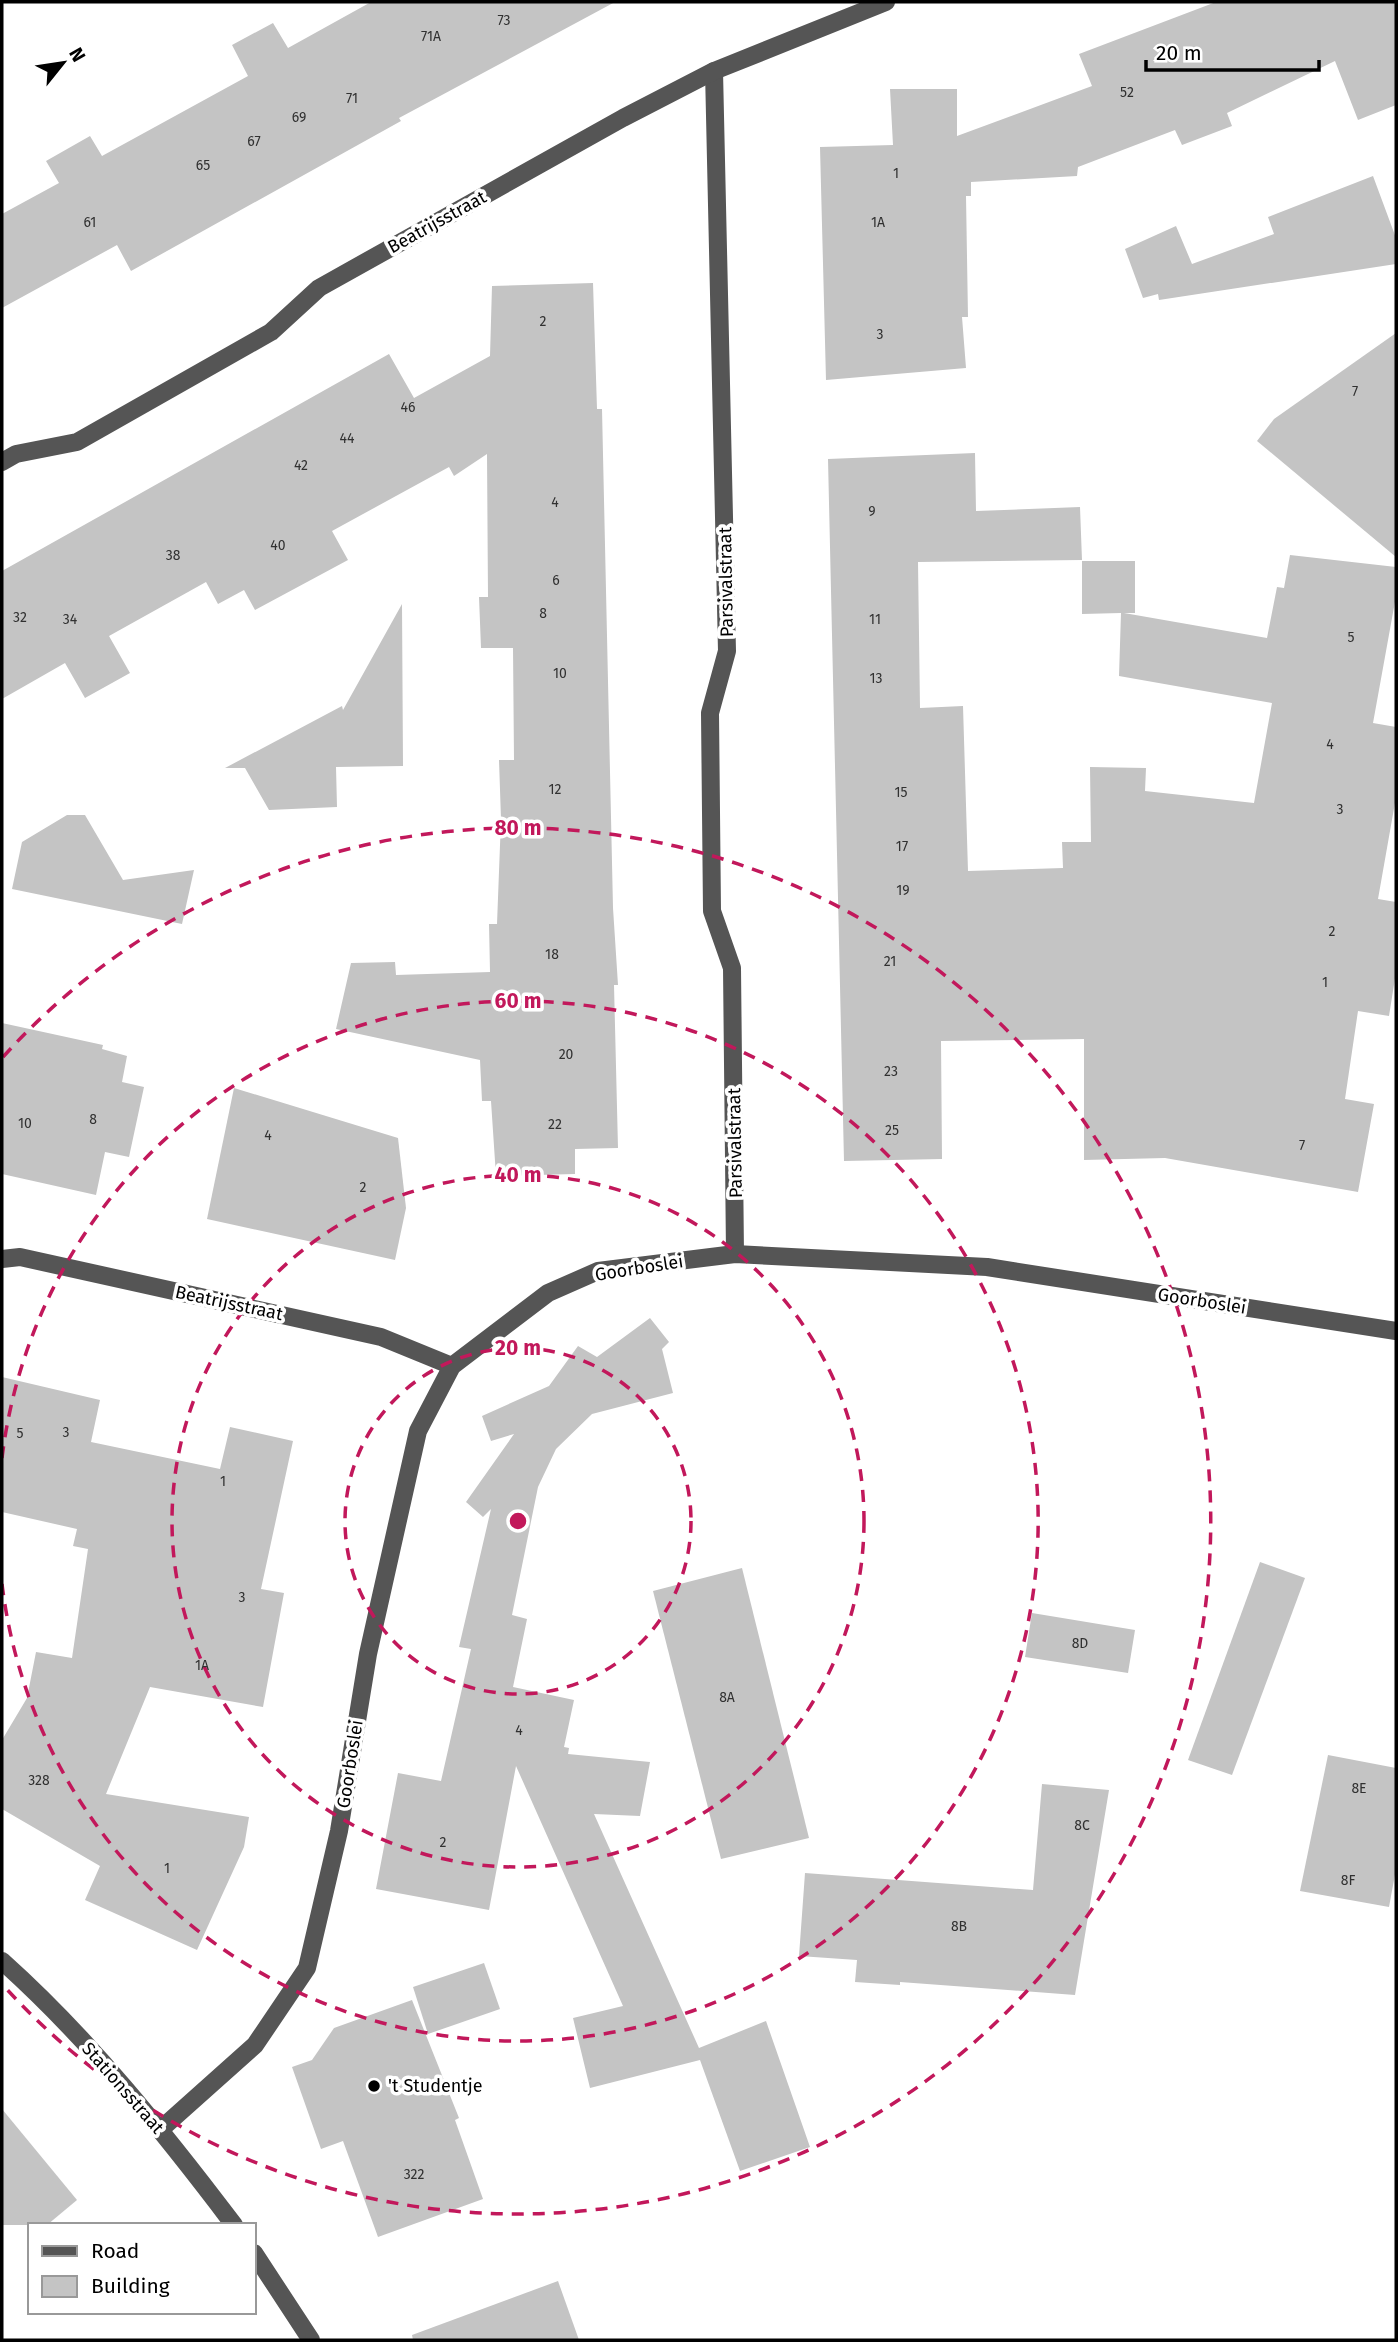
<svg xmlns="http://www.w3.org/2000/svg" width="1398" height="2342" viewBox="0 0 1398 2342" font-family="'Fira Sans',sans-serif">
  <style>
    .building { fill: #c4c4c4 }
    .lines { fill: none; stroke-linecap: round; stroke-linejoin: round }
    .minor { stroke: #555; stroke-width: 18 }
    .ring { fill: none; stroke: #c2185b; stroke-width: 3.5; stroke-dasharray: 12 9 }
    .poi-dot { fill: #000; stroke: #fff; stroke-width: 2.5 }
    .labels { text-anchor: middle; stroke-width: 7; stroke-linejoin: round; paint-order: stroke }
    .number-label { font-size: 14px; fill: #313131 }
    .street-label { font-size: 18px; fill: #000; stroke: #fff }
    .poi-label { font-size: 18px; fill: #000; stroke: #fff; text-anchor: start }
    .centre { fill: #c2185b; stroke: #fff; stroke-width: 3.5 }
    .ring-label { font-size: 21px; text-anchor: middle; font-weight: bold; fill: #c2185b; stroke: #fff; stroke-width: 7; stroke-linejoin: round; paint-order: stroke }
  </style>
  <rect width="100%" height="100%" fill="#fff"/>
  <g class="building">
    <path d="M 371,2 L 615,2 L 399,118 L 401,121 L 131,271 L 117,245 L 2,308 L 2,214 L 59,183 L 46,161 L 90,136 L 102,156 L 248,76 L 232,45 L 273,23 L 288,48 Z"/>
    <path d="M 1216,2 L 1396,2 L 1396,105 L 1358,120 L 1335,61 L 1227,113 L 1232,126 L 1182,145 L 1175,130 L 1078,167 L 1077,176 L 971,182 L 971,196 L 966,196 L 968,317 L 962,317 L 966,368 L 826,380 L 820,147 L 893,145 L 890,89 L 957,89 L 957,136 L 1092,86 L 1079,54 Z"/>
    <path d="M 1373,176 L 1396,238 L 1396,264 L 1159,300 L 1158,294 L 1143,298 L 1125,249 L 1176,226 L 1192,264 L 1274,234 L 1268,217 Z"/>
    <path d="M 593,283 L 597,409 L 602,409 L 613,908 L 618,985 L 614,985 L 618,1148 L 575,1149 L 575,1174 L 496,1176 L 491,1101 L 482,1101 L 480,1060 L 336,1029 L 351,963 L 395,962 L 396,975 L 490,972 L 489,924 L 497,924 L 501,819 L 499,760 L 514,760 L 513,648 L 481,648 L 479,597 L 488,597 L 487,454 L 454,476 L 449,467 L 332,531 L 348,560 L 255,610 L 244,590 L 218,604 L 206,582 L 109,636 L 130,673 L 85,698 L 65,663 L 2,699 L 2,571 L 389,354 L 414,398 L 490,356 L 492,286 Z"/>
    <path d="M 1396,333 L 1396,557 L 1257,441 L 1274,419 Z"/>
    <path d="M 975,453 L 976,511 L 1080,507 L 1082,560 L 918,562 L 920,708 L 963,706 L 968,871 L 1063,868 L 1062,842 L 1091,842 L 1090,767 L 1146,768 L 1145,791 L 1254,803 L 1272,703 L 1119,676 L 1121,613 L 1082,614 L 1082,561 L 1135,561 L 1135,613 L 1124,613 L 1267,638 L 1277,587 L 1284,588 L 1290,555 L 1396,567 L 1396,596 L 1373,723 L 1396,727 L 1396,797 L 1378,899 L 1396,902 L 1396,972 L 1389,1016 L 1358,1011 L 1345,1099 L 1374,1104 L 1358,1192 L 1165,1158 L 1084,1160 L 1084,1039 L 941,1041 L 942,1159 L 844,1161 L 828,459 Z"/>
    <path d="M 402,604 L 403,766 L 336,767 L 337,807 L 269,810 L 245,768 L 225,768 L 342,706 L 343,710 Z"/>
    <path d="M 67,815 L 85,815 L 123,880 L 194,870 L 182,924 L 12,889 L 22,842 Z"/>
    <path d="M 2,1023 L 103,1045 L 102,1049 L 127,1056 L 122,1082 L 144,1087 L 129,1157 L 105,1152 L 96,1195 L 2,1174 Z"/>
    <path d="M 234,1088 L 398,1138 L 406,1208 L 395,1260 L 207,1219 Z"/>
    <path d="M 650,1318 L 669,1342 L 662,1349 L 673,1393 L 592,1414 L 556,1449 L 538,1487 L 512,1615 L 527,1619 L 513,1687 L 574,1700 L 564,1747 L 569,1748 L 568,1754 L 650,1762 L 640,1816 L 594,1814 L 699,2048 L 766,2021 L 810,2147 L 740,2171 L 700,2060 L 590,2088 L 573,2018 L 623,2006 L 516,1766 L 489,1910 L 376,1889 L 398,1773 L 441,1781 L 471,1649 L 459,1647 L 491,1509 L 483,1517 L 466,1502 L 514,1434 L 491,1441 L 482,1416 L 549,1386 L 578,1346 L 597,1357 Z"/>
    <path d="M 2,1377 L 100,1400 L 91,1442 L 220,1469 L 230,1427 L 293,1441 L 261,1589 L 284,1593 L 263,1707 L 150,1687 L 106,1794 L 249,1817 L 244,1847 L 197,1950 L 85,1900 L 100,1866 L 2,1809 L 2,1740 L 27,1698 L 36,1652 L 72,1658 L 88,1549 L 73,1546 L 77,1529 L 2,1512 Z"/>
    <path d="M 1260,1562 L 1305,1578 L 1232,1775 L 1188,1760 Z"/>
    <path d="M 742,1568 L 809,1838 L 721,1859 L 653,1591 Z"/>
    <path d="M 1032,1613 L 1135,1630 L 1128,1673 L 1025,1657 Z"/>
    <path d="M 1328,1755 L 1396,1768 L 1396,1869 L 1389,1907 L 1300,1891 Z"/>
    <path d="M 1042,1784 L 1109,1790 L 1075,1995 L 900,1982 L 900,1985 L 855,1982 L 857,1960 L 799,1956 L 805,1873 L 1033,1890 Z"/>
    <path d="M 484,1963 L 500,2009 L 428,2034 L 413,1987 Z"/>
    <path d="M 412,2000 L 459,2118 L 455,2120 L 483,2199 L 378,2237 L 343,2141 L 321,2149 L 292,2067 L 312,2060 L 334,2028 Z"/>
    <path d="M 2,2109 L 77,2200 L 47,2225 L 2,2225 Z"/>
    <path d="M 558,2281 L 579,2340 L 413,2340 L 412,2335 Z"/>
  </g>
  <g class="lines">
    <g class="minor">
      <path d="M 714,71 L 727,651 L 710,713 L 712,911 L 732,968 L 735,1254"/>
      <path d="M 2,462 L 16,454 L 77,442 L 271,332 L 319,288 L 623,118 L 714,71 L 886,2"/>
      <path d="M 2,1259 L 20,1257 L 381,1337 L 452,1366"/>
      <path d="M 2,1961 C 89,2039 163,2131 234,2225"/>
      <path d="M 161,2129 L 255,2045 L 307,1968 L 339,1831 L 368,1654 L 418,1431 L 452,1366 L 548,1293 L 598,1271 L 735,1254 L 987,1267 L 1396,1331"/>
      <path d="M 254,2253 L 311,2340"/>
    </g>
  </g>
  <g class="ring">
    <circle cx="518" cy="1521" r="173"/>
    <circle cx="518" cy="1521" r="346"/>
    <path d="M2 1458A520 520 0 1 1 2 1584"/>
    <path d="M3 1057A693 693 0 1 1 3 1985"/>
  </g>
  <circle class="poi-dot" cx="374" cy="2086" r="7"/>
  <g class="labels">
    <g class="number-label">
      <text x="504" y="25">73</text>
      <text x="431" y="41">71A</text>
      <text x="1127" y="97">52</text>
      <text x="352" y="103">71</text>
      <text x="299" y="122">69</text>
      <text x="254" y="146">67</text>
      <text x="203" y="170">65</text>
      <text x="896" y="178">1</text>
      <text x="90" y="227">61</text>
      <text x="878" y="227">1A</text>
      <text x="543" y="326">2</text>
      <text x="880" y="339">3</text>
      <text x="1355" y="396">7</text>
      <text x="408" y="412">46</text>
      <text x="347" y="443">44</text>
      <text x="301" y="470">42</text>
      <text x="555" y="507">4</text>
      <text x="872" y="516">9</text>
      <text x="278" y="550">40</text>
      <text x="173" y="560">38</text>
      <text x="556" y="585">6</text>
      <text x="543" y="618">8</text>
      <text x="20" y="622">32</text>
      <text x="70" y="624">34</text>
      <text x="875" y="624">11</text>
      <text x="1351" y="642">5</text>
      <text x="560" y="678">10</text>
      <text x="876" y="683">13</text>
      <text x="1330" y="749">4</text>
      <text x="555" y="794">12</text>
      <text x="901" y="797">15</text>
      <text x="1340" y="814">3</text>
      <text x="902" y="851">17</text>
      <text x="903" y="895">19</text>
      <text x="1332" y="936">2</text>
      <text x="552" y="959">18</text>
      <text x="890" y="966">21</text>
      <text x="1325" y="987">1</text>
      <text x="566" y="1059">20</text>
      <text x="891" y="1076">23</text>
      <text x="93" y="1124">8</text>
      <text x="25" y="1128">10</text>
      <text x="555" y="1129">22</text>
      <text x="892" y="1135">25</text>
      <text x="268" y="1140">4</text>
      <text x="1302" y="1150">7</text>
      <text x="363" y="1192">2</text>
      <text x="66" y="1437">3</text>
      <text x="20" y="1438">5</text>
      <text x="223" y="1486">1</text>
      <text x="242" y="1602">3</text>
      <text x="1080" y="1648">8D</text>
      <text x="202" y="1670">1A</text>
      <text x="727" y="1702">8A</text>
      <text x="519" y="1735">4</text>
      <text x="39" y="1785">328</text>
      <text x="1359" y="1793">8E</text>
      <text x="1082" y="1830">8C</text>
      <text x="443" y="1847">2</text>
      <text x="167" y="1873">1</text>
      <text x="1348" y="1885">8F</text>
      <text x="959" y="1931">8B</text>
      <text x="414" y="2179">322</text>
    </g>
    <g class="street-label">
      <text transform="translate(437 222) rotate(-29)" y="6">Beatrijsstraat</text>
      <text transform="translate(726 582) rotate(-91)" y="6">Parsivalstraat</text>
      <text transform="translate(735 1143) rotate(-91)" y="6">Parsivalstraat</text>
      <text transform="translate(639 1268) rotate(-9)" y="6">Goorboslei</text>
      <text transform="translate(1202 1301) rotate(9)" y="6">Goorboslei</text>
      <text transform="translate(229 1303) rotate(12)" y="6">Beatrijsstraat</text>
      <text transform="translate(350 1764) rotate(-81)" y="6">Goorboslei</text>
      <text transform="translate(123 2088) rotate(49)" y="6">Stationsstraat</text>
    </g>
    <g class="poi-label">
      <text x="388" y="2092">'t Studentje</text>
    </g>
  </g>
  <circle cx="518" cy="1521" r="10" class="centre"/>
  <g class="ring-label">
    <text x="518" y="835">80 m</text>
    <text x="518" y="1008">60 m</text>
    <text x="518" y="1182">40 m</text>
    <text x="518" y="1355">20 m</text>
  </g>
  <rect width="1398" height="2342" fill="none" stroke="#000000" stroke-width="7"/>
  <rect x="28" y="2223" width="228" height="91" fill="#ffffff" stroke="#999999" stroke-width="2"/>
  <rect x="42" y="2246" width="35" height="10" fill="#555555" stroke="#999999" stroke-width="2"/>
  <text x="91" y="2258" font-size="21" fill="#000000">Road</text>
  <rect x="42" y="2276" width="35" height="21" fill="#c4c4c4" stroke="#999999" stroke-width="2"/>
  <text x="91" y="2293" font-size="21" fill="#000000">Building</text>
  <g transform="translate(63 63) rotate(60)" stroke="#ffffff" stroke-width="5" paint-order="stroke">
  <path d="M0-5L12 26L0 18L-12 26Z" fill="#000000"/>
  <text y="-10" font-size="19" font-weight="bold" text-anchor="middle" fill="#000000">N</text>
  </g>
  <path d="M1146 60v10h173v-10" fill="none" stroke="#000000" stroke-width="3.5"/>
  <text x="1156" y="60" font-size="21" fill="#000000" stroke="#ffffff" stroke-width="5" paint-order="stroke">20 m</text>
</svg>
